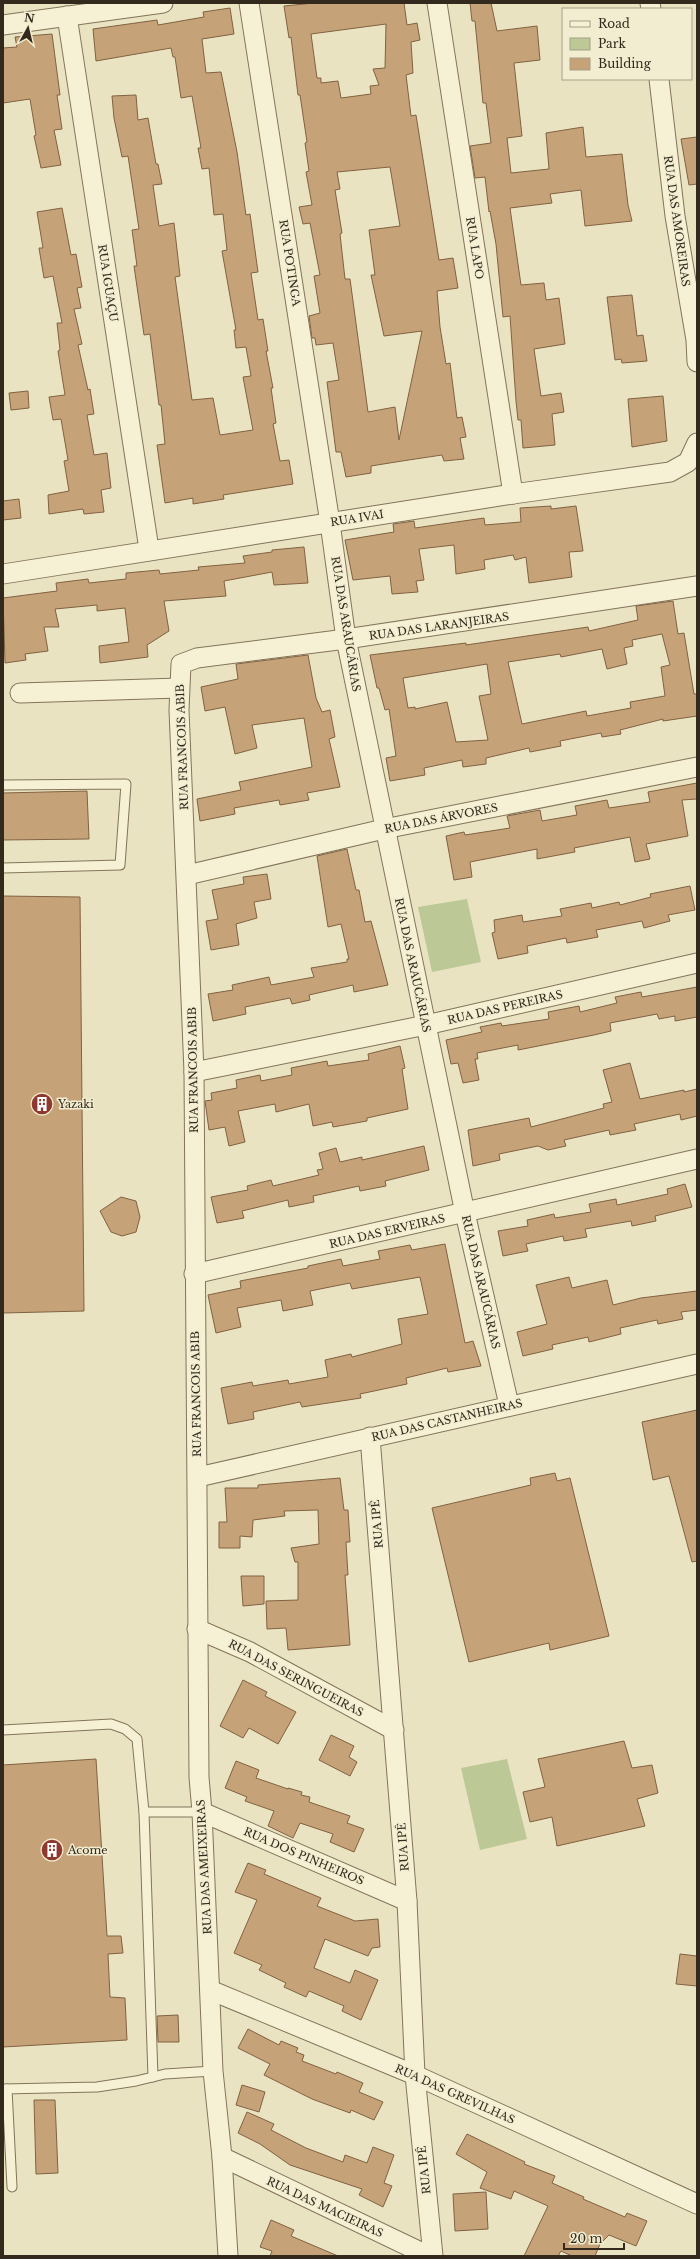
<svg xmlns="http://www.w3.org/2000/svg" width="700" height="2259" viewBox="0 0 700 2259" font-family="'Libre Baskerville',serif">
  <style>
    .green { fill: #bcc896 }
    .building { fill: #c6a279; stroke: #806241; fill-rule: evenodd }
    .lines { fill: none; stroke-linecap: round; stroke-linejoin: round }
    .service-casing { stroke: #83745a; stroke-width: 11 }
    .minor-casing { stroke: #83745a; stroke-width: 21 }
    .service { stroke: #f6f0d4; stroke-width: 9 }
    .minor { stroke: #f6f0d4; stroke-width: 19 }
    .labels { text-anchor: middle; stroke-width: 3; stroke-linejoin: round; paint-order: stroke }
    .street-label { font-size: 11px; fill: #332a1d; stroke: #f2edd0 }
    .poi-label { font-size: 11px; fill: #332a1d; stroke: #f2edd0; text-anchor: start }
  </style>
  <rect width="100%" height="100%" fill="#eae3c1"/>
  <g class="green">
    <path d="M 467,899 L 481,962 L 432,972 L 418,907 Z"/>
    <path d="M 507,1759 L 527,1839 L 480,1850 L 461,1768 Z"/>
  </g>
  <g class="building">
    <path d="M 314,3 L 404,3 L 407,25 L 417,23 L 420,40 L 411,42 L 413,73 L 406,75 L 411,116 L 416,115 L 439,260 L 453,258 L 458,288 L 437,291 L 440,327 L 446,364 L 450,363 L 457,418 L 462,417 L 466,437 L 460,438 L 464,459 L 444,461 L 442,455 L 402,461 L 371,466 L 371,473 L 346,477 L 341,452 L 336,452 L 327,382 L 339,380 L 333,343 L 316,345 L 315,338 L 312,338 L 309,316 L 320,313 L 314,276 L 320,275 L 310,223 L 303,224 L 299,207 L 312,205 L 306,172 L 309,171 L 305,143 L 307,142 L 300,95 L 298,95 L 291,37 L 289,38 L 284,6 ZM 386,24 L 385,68 L 373,69 L 379,85 L 370,86 L 371,94 L 341,98 L 338,81 L 321,83 L 321,78 L 317,78 L 311,34 ZM 390,167 L 400,226 L 369,230 L 375,275 L 371,275 L 384,336 L 422,331 L 399,440 L 395,407 L 368,412 L 350,279 L 345,279 L 340,234 L 342,233 L 335,190 L 340,189 L 337,172 Z"/>
    <path d="M 470,3 L 491,3 L 497,31 L 537,26 L 540,60 L 514,63 L 522,136 L 507,138 L 511,173 L 549,169 L 546,133 L 583,127 L 586,157 L 622,154 L 628,205 L 632,221 L 585,226 L 581,190 L 550,194 L 552,203 L 510,208 L 521,285 L 544,283 L 546,300 L 559,298 L 565,344 L 534,349 L 541,396 L 561,393 L 564,412 L 552,414 L 555,445 L 523,448 L 521,420 L 518,420 L 516,401 L 510,316 L 503,317 L 496,244 L 490,211 L 489,212 L 485,177 L 475,178 L 470,146 L 491,143 L 486,103 L 483,103 L 475,21 L 472,21 Z"/>
    <path d="M 230,8 L 234,34 L 202,39 L 206,73 L 221,72 L 237,152 L 246,215 L 250,214 L 258,272 L 251,273 L 258,320 L 263,319 L 268,351 L 266,351 L 273,388 L 271,388 L 276,423 L 273,424 L 280,461 L 289,460 L 293,484 L 223,495 L 224,499 L 193,504 L 193,498 L 165,503 L 157,445 L 165,444 L 161,405 L 159,405 L 150,334 L 144,335 L 134,266 L 137,266 L 132,230 L 139,229 L 128,156 L 122,157 L 114,118 L 112,96 L 136,95 L 138,120 L 148,118 L 156,164 L 158,164 L 162,184 L 153,185 L 159,226 L 174,223 L 180,276 L 175,277 L 192,400 L 213,398 L 220,435 L 253,430 L 243,377 L 251,376 L 246,347 L 236,348 L 234,330 L 236,330 L 222,251 L 227,250 L 223,214 L 214,215 L 209,168 L 202,169 L 198,148 L 201,148 L 192,96 L 181,98 L 175,57 L 173,57 L 171,48 L 96,61 L 93,29 L 157,20 L 158,25 L 204,17 L 203,12 Z"/>
    <path d="M 52,34 L 60,95 L 57,95 L 62,129 L 54,130 L 61,165 L 41,168 L 34,136 L 36,135 L 30,99 L 3,103 L 3,48 L 17,47 L 15,37 Z"/>
    <path d="M 697,137 L 697,184 L 689,185 L 681,139 Z"/>
    <path d="M 62,208 L 71,255 L 76,254 L 82,287 L 77,288 L 81,308 L 74,309 L 82,344 L 78,345 L 88,390 L 90,389 L 94,414 L 87,415 L 94,455 L 107,453 L 111,488 L 101,490 L 104,512 L 84,514 L 83,509 L 49,514 L 48,495 L 69,491 L 64,461 L 68,460 L 61,419 L 53,420 L 49,397 L 65,395 L 58,351 L 60,350 L 57,323 L 62,323 L 53,276 L 44,278 L 39,248 L 43,248 L 37,212 Z"/>
    <path d="M 632,295 L 637,336 L 643,335 L 647,361 L 622,363 L 621,359 L 615,360 L 607,297 Z"/>
    <path d="M 28,391 L 29,408 L 11,410 L 9,393 Z"/>
    <path d="M 663,396 L 667,441 L 632,447 L 628,399 Z"/>
    <path d="M 19,499 L 21,518 L 3,520 L 3,501 Z"/>
    <path d="M 551,506 L 551,509 L 576,506 L 583,551 L 569,552 L 572,577 L 529,583 L 526,557 L 515,560 L 513,555 L 484,560 L 485,569 L 456,574 L 454,545 L 419,549 L 424,580 L 416,581 L 418,592 L 392,594 L 390,576 L 353,580 L 345,540 L 394,532 L 393,524 L 414,521 L 415,528 L 484,518 L 485,525 L 521,522 L 520,508 Z"/>
    <path d="M 304,547 L 308,583 L 274,585 L 272,572 L 224,581 L 226,596 L 164,601 L 169,631 L 147,645 L 148,657 L 100,663 L 99,646 L 129,642 L 125,608 L 97,611 L 97,605 L 55,609 L 59,627 L 44,627 L 48,651 L 25,654 L 26,660 L 5,663 L 3,598 L 57,591 L 56,583 L 88,579 L 89,583 L 126,579 L 126,573 L 159,570 L 160,574 L 199,570 L 198,567 L 245,563 L 243,556 L 272,552 L 272,550 Z"/>
    <path d="M 673,601 L 678,634 L 684,633 L 694,694 L 697,694 L 697,716 L 663,721 L 663,719 L 620,730 L 621,734 L 602,737 L 601,733 L 560,741 L 561,746 L 530,752 L 529,748 L 486,758 L 486,764 L 463,767 L 462,760 L 424,768 L 425,775 L 390,781 L 386,758 L 396,756 L 389,709 L 385,710 L 379,688 L 377,688 L 370,655 L 466,643 L 466,645 L 588,627 L 589,631 L 638,620 L 636,606 ZM 662,634 L 670,665 L 661,667 L 665,696 L 630,702 L 631,708 L 587,716 L 586,711 L 522,724 L 508,662 L 560,654 L 561,657 L 602,649 L 607,669 L 627,664 L 624,648 L 633,646 L 632,640 ZM 487,664 L 491,694 L 479,696 L 488,740 L 456,742 L 447,702 L 415,709 L 415,707 L 408,708 L 403,678 Z"/>
    <path d="M 308,655 L 316,698 L 322,712 L 330,710 L 335,737 L 329,739 L 340,787 L 307,793 L 309,800 L 280,805 L 279,800 L 234,808 L 235,814 L 200,821 L 197,799 L 241,790 L 239,782 L 312,767 L 304,718 L 252,725 L 257,748 L 235,754 L 225,707 L 205,711 L 201,687 L 238,679 L 236,664 Z"/>
    <path d="M 697,783 L 697,799 L 682,800 L 688,836 L 646,844 L 650,859 L 635,862 L 630,837 L 574,848 L 575,852 L 537,859 L 537,849 L 470,862 L 472,877 L 454,880 L 446,836 L 464,832 L 465,835 L 510,828 L 507,816 L 540,810 L 542,821 L 577,815 L 575,806 L 607,800 L 609,808 L 650,802 L 648,792 Z"/>
    <path d="M 87,791 L 89,839 L 3,840 L 3,793 Z"/>
    <path d="M 347,849 L 356,890 L 359,890 L 365,922 L 371,921 L 388,985 L 354,992 L 353,985 L 309,995 L 310,1000 L 292,1004 L 290,998 L 245,1007 L 246,1014 L 213,1021 L 208,994 L 233,990 L 232,985 L 269,977 L 271,985 L 314,977 L 311,968 L 347,962 L 347,959 L 349,959 L 341,924 L 328,927 L 317,856 Z"/>
    <path d="M 267,874 L 271,899 L 254,902 L 257,918 L 236,924 L 239,945 L 211,950 L 206,921 L 218,919 L 212,890 L 244,884 L 243,877 Z"/>
    <path d="M 690,886 L 695,910 L 668,915 L 670,921 L 644,928 L 642,921 L 596,930 L 598,937 L 567,943 L 566,938 L 527,946 L 528,953 L 498,959 L 492,933 L 495,932 L 494,920 L 522,915 L 523,922 L 562,916 L 560,909 L 591,903 L 592,908 L 619,902 L 620,905 L 651,897 L 650,894 Z"/>
    <path d="M 3,896 L 80,897 L 84,1311 L 3,1313 Z"/>
    <path d="M 697,987 L 697,1017 L 675,1021 L 675,1016 L 659,1019 L 657,1014 L 610,1023 L 611,1031 L 594,1035 L 518,1050 L 518,1045 L 477,1053 L 478,1059 L 475,1059 L 479,1080 L 463,1083 L 458,1063 L 451,1064 L 446,1040 L 482,1032 L 480,1027 L 501,1023 L 502,1026 L 549,1019 L 548,1012 L 579,1006 L 580,1012 L 617,1003 L 615,997 L 641,992 L 642,997 Z"/>
    <path d="M 400,1046 L 405,1068 L 402,1069 L 408,1109 L 367,1118 L 367,1121 L 333,1127 L 332,1122 L 313,1126 L 309,1104 L 276,1112 L 275,1104 L 238,1111 L 245,1142 L 229,1146 L 225,1127 L 209,1130 L 205,1101 L 212,1100 L 211,1093 L 237,1088 L 236,1080 L 260,1075 L 261,1081 L 292,1075 L 291,1068 L 327,1061 L 328,1066 L 369,1060 L 368,1054 Z"/>
    <path d="M 630,1063 L 640,1099 L 684,1090 L 684,1092 L 697,1089 L 697,1116 L 681,1120 L 680,1114 L 634,1124 L 636,1130 L 610,1135 L 609,1130 L 564,1140 L 566,1146 L 548,1150 L 538,1146 L 499,1154 L 500,1160 L 473,1166 L 468,1130 L 529,1118 L 531,1127 L 604,1108 L 603,1104 L 612,1102 L 603,1070 Z"/>
    <path d="M 424,1146 L 429,1170 L 385,1181 L 386,1186 L 360,1191 L 359,1186 L 313,1196 L 314,1202 L 289,1207 L 288,1200 L 242,1211 L 244,1218 L 217,1223 L 211,1197 L 248,1190 L 247,1186 L 271,1180 L 273,1186 L 319,1175 L 317,1170 L 323,1169 L 319,1153 L 336,1148 L 340,1162 L 362,1157 L 362,1160 Z"/>
    <path d="M 685,1184 L 692,1207 L 655,1216 L 656,1221 L 632,1226 L 631,1221 L 585,1229 L 587,1237 L 564,1241 L 563,1236 L 526,1244 L 528,1251 L 503,1256 L 498,1231 L 528,1226 L 527,1220 L 554,1214 L 555,1218 L 591,1212 L 589,1204 L 616,1199 L 617,1205 L 668,1194 L 667,1189 Z"/>
    <path d="M 121,1197 L 136,1201 L 140,1217 L 136,1232 L 122,1236 L 111,1232 L 100,1211 Z"/>
    <path d="M 445,1244 L 465,1343 L 473,1341 L 481,1366 L 448,1372 L 447,1368 L 406,1378 L 407,1384 L 360,1394 L 361,1398 L 302,1407 L 300,1402 L 253,1412 L 254,1419 L 228,1424 L 221,1388 L 252,1382 L 253,1386 L 288,1380 L 289,1384 L 328,1377 L 325,1360 L 351,1354 L 352,1357 L 402,1344 L 398,1319 L 428,1314 L 420,1277 L 352,1289 L 350,1283 L 310,1291 L 313,1305 L 283,1311 L 281,1300 L 237,1308 L 241,1327 L 216,1333 L 208,1295 L 241,1288 L 240,1281 L 308,1268 L 308,1266 L 341,1259 L 343,1266 L 380,1259 L 378,1251 L 410,1245 L 412,1250 Z"/>
    <path d="M 569,1277 L 572,1288 L 607,1280 L 613,1305 L 641,1298 L 697,1291 L 697,1310 L 681,1312 L 683,1319 L 658,1324 L 657,1320 L 620,1328 L 621,1334 L 589,1342 L 588,1337 L 552,1345 L 553,1349 L 523,1356 L 517,1332 L 547,1324 L 536,1285 Z"/>
    <path d="M 697,1410 L 697,1561 L 692,1562 L 669,1476 L 653,1480 L 642,1422 Z"/>
    <path d="M 555,1473 L 557,1481 L 570,1478 L 609,1636 L 550,1650 L 549,1643 L 469,1662 L 432,1508 L 531,1485 L 530,1478 Z"/>
    <path d="M 340,1478 L 344,1510 L 348,1510 L 350,1542 L 346,1542 L 348,1575 L 345,1575 L 350,1645 L 288,1650 L 286,1628 L 267,1629 L 266,1601 L 298,1600 L 298,1562 L 295,1562 L 291,1548 L 319,1544 L 318,1510 L 284,1511 L 285,1516 L 253,1520 L 252,1537 L 240,1536 L 240,1548 L 219,1548 L 219,1522 L 227,1522 L 225,1488 L 258,1488 L 258,1485 Z"/>
    <path d="M 241,1576 L 264,1576 L 264,1604 L 243,1606 Z"/>
    <path d="M 243,1680 L 267,1692 L 265,1696 L 296,1712 L 278,1744 L 249,1728 L 243,1738 L 220,1726 Z"/>
    <path d="M 331,1735 L 354,1746 L 349,1757 L 357,1762 L 350,1776 L 319,1760 Z"/>
    <path d="M 624,1741 L 632,1768 L 652,1765 L 658,1793 L 637,1799 L 645,1826 L 557,1846 L 552,1817 L 530,1822 L 523,1792 L 545,1787 L 538,1759 Z"/>
    <path d="M 96,1759 L 107,1936 L 121,1936 L 123,1953 L 108,1954 L 110,1997 L 125,1998 L 127,2040 L 3,2047 L 3,1765 Z"/>
    <path d="M 236,1761 L 259,1770 L 256,1778 L 288,1789 L 288,1788 L 302,1792 L 301,1795 L 310,1797 L 309,1802 L 350,1816 L 347,1823 L 364,1829 L 354,1852 L 330,1842 L 333,1834 L 300,1823 L 293,1838 L 268,1826 L 274,1811 L 245,1801 L 247,1797 L 225,1788 Z"/>
    <path d="M 248,1863 L 266,1870 L 264,1874 L 321,1898 L 317,1906 L 355,1921 L 378,1919 L 380,1947 L 372,1948 L 368,1956 L 325,1939 L 314,1968 L 350,1983 L 355,1970 L 378,1980 L 361,2020 L 342,2011 L 344,2006 L 309,1991 L 306,1997 L 284,1987 L 286,1983 L 259,1970 L 262,1965 L 234,1953 L 257,1900 L 235,1892 Z"/>
    <path d="M 680,1954 L 697,1956 L 697,1986 L 676,1984 Z"/>
    <path d="M 178,2015 L 179,2042 L 158,2042 L 157,2016 Z"/>
    <path d="M 248,2029 L 279,2045 L 281,2041 L 298,2048 L 296,2052 L 304,2055 L 302,2061 L 336,2074 L 337,2072 L 363,2083 L 359,2092 L 383,2102 L 374,2120 L 351,2110 L 350,2113 L 312,2099 L 264,2075 L 270,2064 L 238,2048 Z"/>
    <path d="M 242,2085 L 265,2092 L 259,2112 L 236,2105 Z"/>
    <path d="M 34,2100 L 55,2100 L 58,2173 L 36,2174 Z"/>
    <path d="M 247,2112 L 274,2124 L 271,2130 L 306,2148 L 343,2162 L 345,2155 L 367,2163 L 373,2147 L 394,2155 L 384,2183 L 392,2186 L 383,2207 L 359,2195 L 362,2189 L 290,2165 L 260,2144 L 238,2133 Z"/>
    <path d="M 467,2134 L 525,2162 L 524,2164 L 555,2176 L 552,2183 L 584,2197 L 583,2199 L 625,2217 L 627,2213 L 647,2221 L 636,2246 L 609,2235 L 600,2244 L 595,2256 L 572,2256 L 561,2251 L 558,2256 L 524,2256 L 548,2206 L 514,2191 L 511,2199 L 480,2188 L 487,2172 L 456,2154 Z"/>
    <path d="M 486,2192 L 488,2229 L 455,2231 L 453,2194 Z"/>
    <path d="M 271,2220 L 294,2230 L 291,2236 L 338,2256 L 270,2256 L 272,2251 L 260,2247 Z"/>
  </g>
  <g class="lines">
    <g class="service-casing">
      <g id="service">
        <path d="M 3,785 L 126,784 L 120,865 L 3,868"/>
        <path d="M 3,1730 L 111,1724 L 125,1729 L 137,1739 L 144,1812 L 153,2077"/>
        <path d="M 144,1812 L 202,1812"/>
        <path d="M 3,2089 L 97,2087 L 136,2081 L 165,2074 L 213,2071"/>
        <path d="M 7,2089 L 12,2187"/>
      </g>
    </g>
    <g class="minor-casing">
      <g id="minor">
        <path d="M 249,3 L 330,523 L 346,639 L 465,1213 L 509,1405"/>
        <path d="M 437,3 L 513,494"/>
        <path d="M 650,3 L 651,9"/>
        <path d="M 67,16 L 149,549"/>
        <path d="M 3,25 L 163,3"/>
        <path d="M 659,79 L 675,216 L 696,340 L 697,362"/>
        <path d="M 3,574 L 513,494 L 670,472 L 688,462 L 697,443"/>
        <path d="M 20,693 L 179,688"/>
        <path d="M 187,875 L 384,829 L 697,767"/>
        <path d="M 194,1072 L 426,1025 L 697,963"/>
        <path d="M 194,1274 L 697,1159"/>
        <path d="M 370,1437 L 407,1901 L 415,2075 L 433,2256"/>
        <path d="M 198,1477 L 697,1364"/>
        <path d="M 197,1629 L 250,1652 L 394,1730"/>
        <path d="M 202,1812 L 407,1901"/>
        <path d="M 210,1990 L 415,2075 L 697,2204"/>
        <path d="M 222,2157 L 429,2256"/>
        <path d="M 228,2256 L 222,2157 L 213,2071 L 202,1812 L 199,1777 L 194,1072 L 179,710 L 181,664 L 197,658 L 346,639 L 697,586"/>
      </g>
    </g>
    <use href="#service" class="service"/>
    <use href="#minor" class="minor"/>
  </g>
  <defs>
    <g id="building-disc" transform="scale(1.15)"><circle r="9.5" fill="#8e382e" stroke="#f2edd0"/><path d="M-4-6H4V6H1V3H-1V6H-4ZM-2.5-4.3h1.7v1.8h-1.7ZM.8-4.3h1.7v1.8H.8ZM-2.5-1h1.7V.8h-1.7ZM.8-1h1.7V.8H.8Z" fill="#fff"/></g>
  </defs>
  <g fill-rule="evenodd">
    <use href="#building-disc" x="42" y="1104"/>
    <use href="#building-disc" x="52" y="1850"/>
  </g>
  <g class="labels">
    <g class="street-label">
      <text transform="translate(677 221) rotate(82)" y="4">RUA DAS AMOREIRAS</text>
      <text transform="translate(475 248) rotate(81)" y="4">RUA LAPO</text>
      <text transform="translate(290 263) rotate(81)" y="4">RUA POTINGA</text>
      <text transform="translate(108 283) rotate(81)" y="4">RUA IGUAÇU</text>
      <text transform="translate(357 518) rotate(-9)" y="4">RUA IVAI</text>
      <text transform="translate(346 624) rotate(81)" y="4">RUA DAS ARAUCÁRIAS</text>
      <text transform="translate(439 626) rotate(-8)" y="4">RUA DAS LARANJEIRAS</text>
      <text transform="translate(182 747) rotate(-92)" y="4">RUA FRANCOIS ABIB</text>
      <text transform="translate(441 818) rotate(-11)" y="4">RUA DAS ÁRVORES</text>
      <text transform="translate(413 965) rotate(78)" y="4">RUA DAS ARAUCÁRIAS</text>
      <text transform="translate(505 1007) rotate(-13)" y="4">RUA DAS PEREIRAS</text>
      <text transform="translate(193 1070) rotate(-91)" y="4">RUA FRANCOIS ABIB</text>
      <text transform="translate(387 1231) rotate(-13)" y="4">RUA DAS ERVEIRAS</text>
      <text transform="translate(481 1282) rotate(77)" y="4">RUA DAS ARAUCÁRIAS</text>
      <text transform="translate(196 1394) rotate(-91)" y="4">RUA FRANCOIS ABIB</text>
      <text transform="translate(447 1420) rotate(-13)" y="4">RUA DAS CASTANHEIRAS</text>
      <text transform="translate(377 1524) rotate(-95)" y="4">RUA IPÊ</text>
      <text transform="translate(296 1678) rotate(28)" y="4">RUA DAS SERINGUEIRAS</text>
      <text transform="translate(403 1847) rotate(-94)" y="4">RUA IPÊ</text>
      <text transform="translate(304 1856) rotate(23)" y="4">RUA DOS PINHEIROS</text>
      <text transform="translate(204 1867) rotate(-93)" y="4">RUA DAS AMEIXEIRAS</text>
      <text transform="translate(455 2094) rotate(24)" y="4">RUA DAS GREVILHAS</text>
      <text transform="translate(424 2170) rotate(-96)" y="4">RUA IPÊ</text>
      <text transform="translate(325 2207) rotate(25)" y="4">RUA DAS MACIEIRAS</text>
    </g>
    <g class="poi-label">
      <text x="58" y="1108">Yazaki</text>
      <text x="68" y="1854">Acome</text>
    </g>
  </g>
  <rect width="700" height="2259" fill="none" stroke="#332a1d" stroke-width="8"/>
  <rect x="562" y="8" width="130" height="72" fill="#f2edd0" stroke="#a69f88"/>
  <rect x="570" y="21" width="20" height="6" fill="#f6f0d4" stroke="#a69f88"/>
  <text x="598" y="28" font-size="12" fill="#332a1d">Road</text>
  <rect x="570" y="38" width="20" height="12" fill="#bcc896" stroke="#a69f88"/>
  <text x="598" y="48" font-size="12" fill="#332a1d">Park</text>
  <rect x="570" y="58" width="20" height="12" fill="#c6a279" stroke="#a69f88"/>
  <text x="598" y="68" font-size="12" fill="#332a1d">Building</text>
  <g transform="translate(28 28) rotate(8)" stroke="#f2edd0" stroke-width="3" paint-order="stroke">
  <path d="M0-3L7 15L0 10L-7 15Z" fill="#332a1d"/>
  <text y="-6" font-size="11" font-weight="bold" text-anchor="middle" fill="#332a1d">N</text>
  </g>
  <path d="M564 2243v6h60v-6" fill="none" stroke="#332a1d" stroke-width="2"/>
  <text x="570" y="2243" font-size="12" fill="#332a1d" stroke="#f2edd0" stroke-width="3" paint-order="stroke">20 m</text>
</svg>
